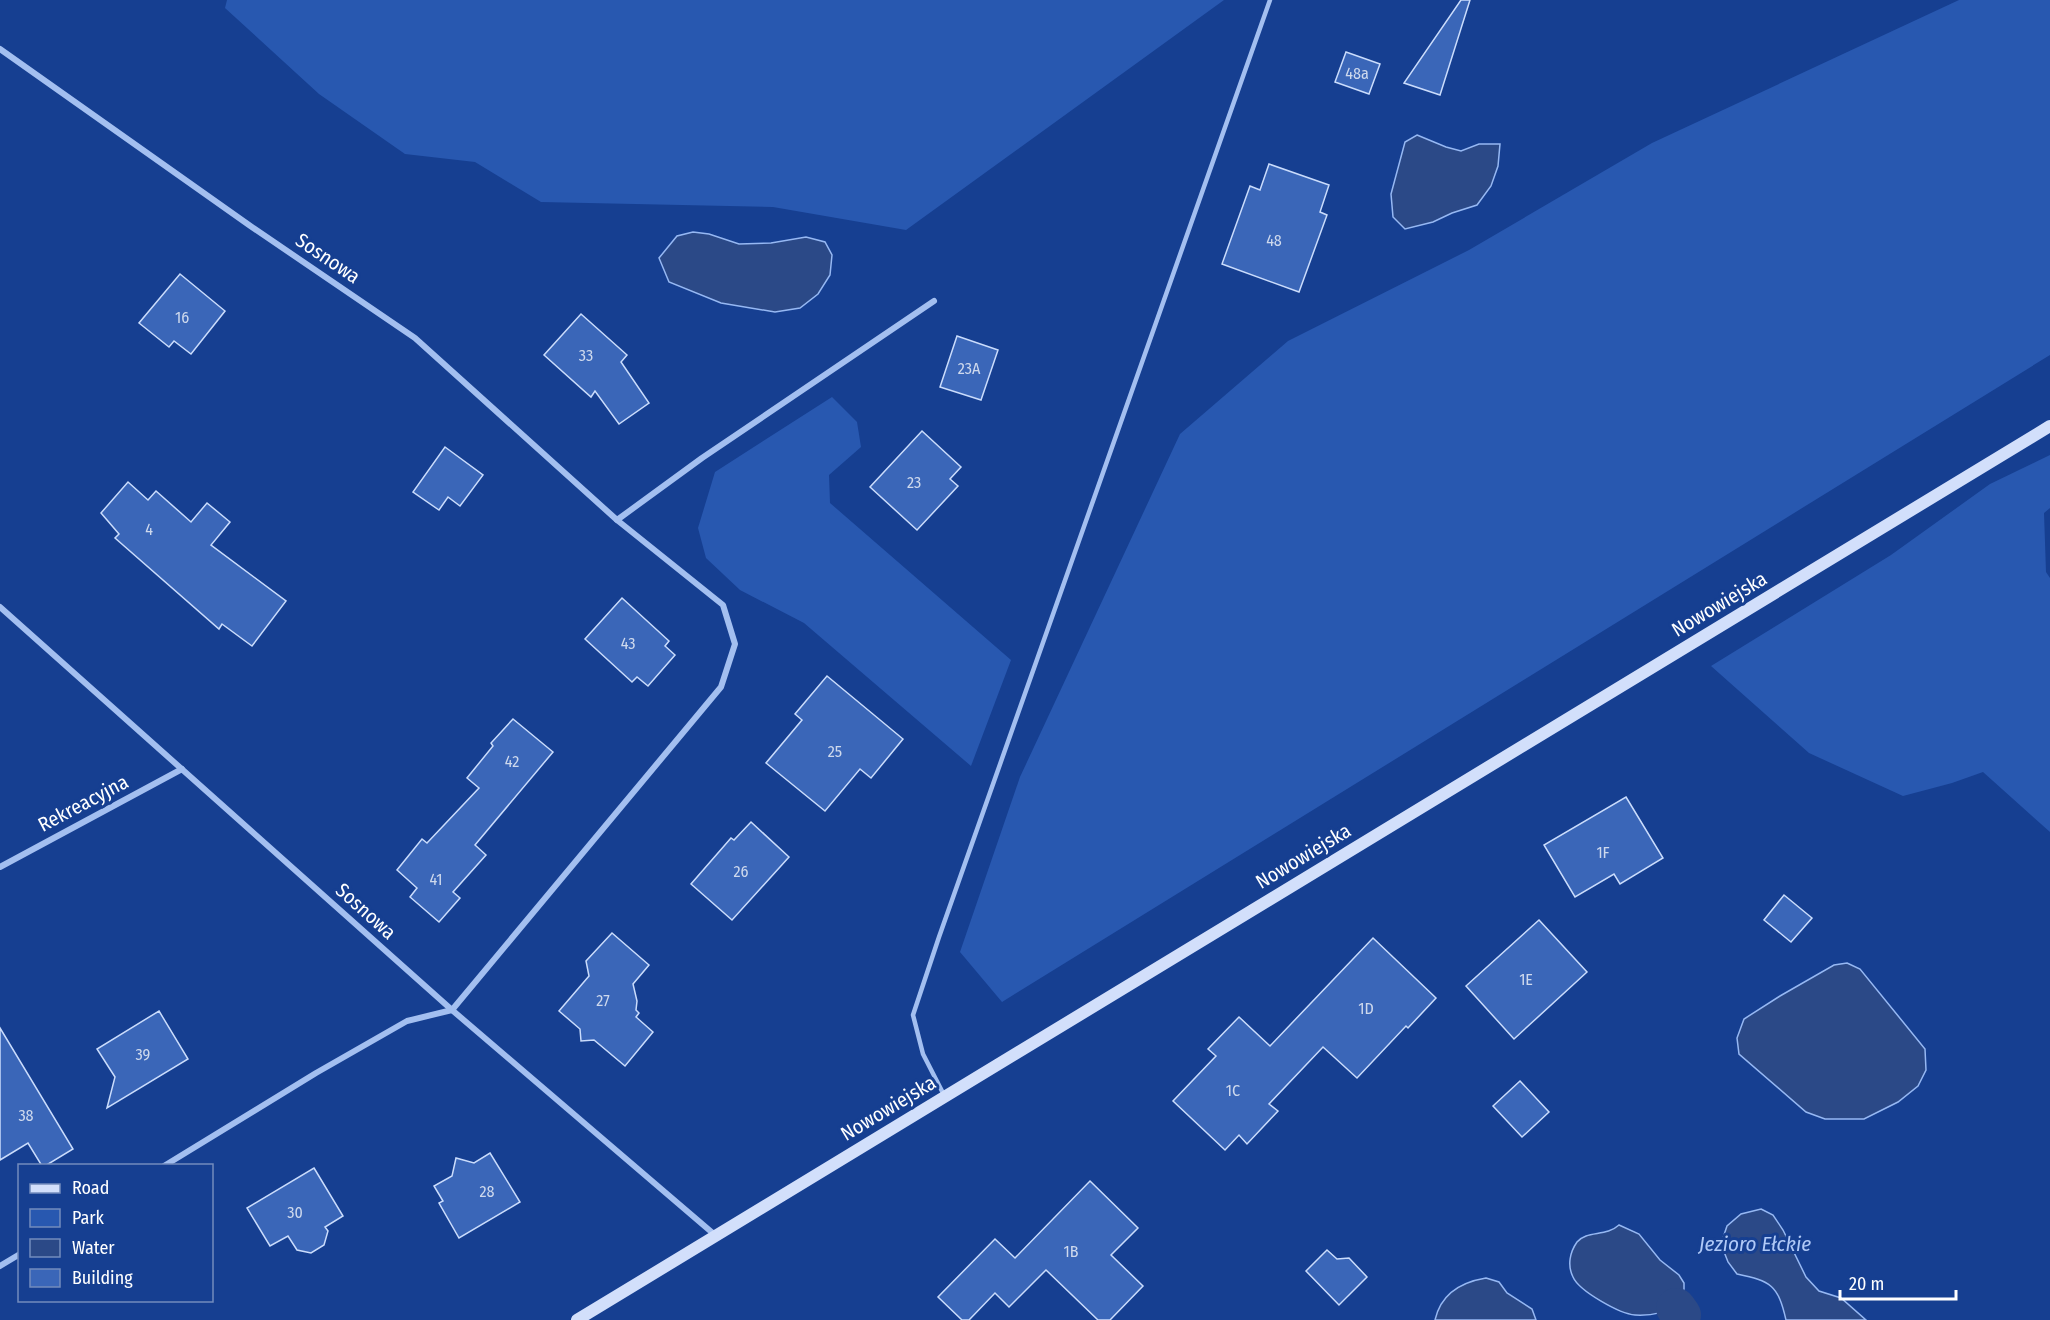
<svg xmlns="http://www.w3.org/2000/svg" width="2050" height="1320" viewBox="0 0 2050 1320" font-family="'Fira Sans Condensed',sans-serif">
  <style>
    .green { fill: #2858b0 }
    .water { fill: #2b4987; stroke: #96b8f3; stroke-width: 1.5 }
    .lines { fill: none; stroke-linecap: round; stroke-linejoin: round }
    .canal { stroke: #2b4987; stroke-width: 40 }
    .building { fill: #3a66b8; stroke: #cadcfc; stroke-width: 1.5 }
    .lane { stroke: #a3bff0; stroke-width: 4.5 }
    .street { stroke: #a3bff0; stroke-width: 6 }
    .secondary { stroke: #d2dffb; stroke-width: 12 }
    .labels { text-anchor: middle; stroke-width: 6; stroke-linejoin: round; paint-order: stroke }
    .number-label { font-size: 16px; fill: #ced9ed }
    .street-label { font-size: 20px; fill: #fff; stroke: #163f91 }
    .water-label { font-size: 21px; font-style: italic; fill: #b0c9f7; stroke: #163f91 }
  </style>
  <rect width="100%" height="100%" fill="#163f91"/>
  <g class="green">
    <path d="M 227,0 L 1224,0 L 906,230 L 773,207 L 541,202 L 475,162 L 405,154 L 319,94 L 225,8 Z"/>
    <path d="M 1959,0 L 2050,0 L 2050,355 L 1002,1002 L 960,952 L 1020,777 L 1180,434 L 1288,341 L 1469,250 L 1652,143 Z"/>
    <path d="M 832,397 L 857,422 L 861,447 L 829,475 L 830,503 L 1011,660 L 971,766 L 804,623 L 740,590 L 706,558 L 698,528 L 715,472 Z"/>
    <path d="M 2050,455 L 2050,508 L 2044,513 L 2046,572 L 2050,578 L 2050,832 L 1983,772 L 1952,783 L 1903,796 L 1809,753 L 1711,666 L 1891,555 L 1990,484 Z"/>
  </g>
  <g class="water">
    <path d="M 1417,135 L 1446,147 L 1461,151 L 1479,144 L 1500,144 L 1498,166 L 1491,186 L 1477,205 L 1452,213 L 1433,222 L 1405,229 L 1393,217 L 1391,194 L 1405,142 Z"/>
    <path d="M 693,232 L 709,234 L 739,244 L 771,243 L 806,237 L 825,242 L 832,255 L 830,275 L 818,294 L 800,308 L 775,312 L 721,303 L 669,282 L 659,258 L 677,236 Z"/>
    <path d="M 1847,963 L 1860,969 L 1925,1049 L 1926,1070 L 1918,1086 L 1898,1102 L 1864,1119 L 1825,1119 L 1806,1112 L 1739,1054 L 1737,1038 L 1744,1019 L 1780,996 L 1834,965 Z"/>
    <path d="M 1761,1209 L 1773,1215 L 1783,1230 L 1806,1277 L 1819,1291 L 1841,1298 L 1866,1320 L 1786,1320 C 1778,1285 1771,1281 1737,1274 L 1728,1262 L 1721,1244 L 1727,1226 L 1741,1214 Z"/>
    <path d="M 1619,1225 L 1639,1234 L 1660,1260 L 1679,1275 L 1684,1283 L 1684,1302 C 1671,1312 1651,1316 1635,1315 C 1620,1314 1579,1291 1573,1277 C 1567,1265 1570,1252 1577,1242 C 1587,1230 1606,1237 1619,1225 Z"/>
    <path d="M 1486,1278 L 1499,1282 L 1507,1293 L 1532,1309 L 1536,1320 L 1435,1320 C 1441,1293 1462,1282 1486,1278 Z"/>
  </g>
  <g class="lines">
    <path class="canal" d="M 1676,1308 L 1681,1315"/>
  </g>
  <g class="building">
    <path d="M 1461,0 L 1470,0 L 1440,95 L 1404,83 Z"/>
    <path d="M 1346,52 L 1380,64 L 1369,94 L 1335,82 Z"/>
    <path d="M 1269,164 L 1329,185 L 1320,212 L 1327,215 L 1299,292 L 1222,264 L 1250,186 L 1260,190 Z"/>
    <path d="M 180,274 L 225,311 L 191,354 L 174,341 L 169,347 L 139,323 Z"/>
    <path d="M 581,314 L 627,355 L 621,362 L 649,403 L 619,424 L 595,391 L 591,397 L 544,355 Z"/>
    <path d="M 957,336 L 998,350 L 981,400 L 940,387 Z"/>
    <path d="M 922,431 L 961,467 L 950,479 L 958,486 L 917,530 L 870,487 Z"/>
    <path d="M 445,447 L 483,475 L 460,506 L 448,497 L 439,510 L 413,492 Z"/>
    <path d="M 128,482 L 148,500 L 156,491 L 191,522 L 207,503 L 230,522 L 211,545 L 286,601 L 252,646 L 222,624 L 219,629 L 115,538 L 119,534 L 101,513 Z"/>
    <path d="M 622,598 L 669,641 L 665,646 L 675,655 L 648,686 L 637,677 L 632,682 L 585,639 Z"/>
    <path d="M 827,676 L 903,739 L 871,778 L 860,769 L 825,811 L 766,763 L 802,720 L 795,714 Z"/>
    <path d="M 513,719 L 553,752 L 475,845 L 486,855 L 453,892 L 460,898 L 439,922 L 410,897 L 417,888 L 397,870 L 422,839 L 427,843 L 479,788 L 467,778 L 493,746 L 491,743 Z"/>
    <path d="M 1626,797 L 1663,858 L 1620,884 L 1614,874 L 1575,897 L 1544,845 Z"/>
    <path d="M 751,822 L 789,857 L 732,920 L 691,884 L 731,838 L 734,840 Z"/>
    <path d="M 1784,895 L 1812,918 L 1791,942 L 1764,920 Z"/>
    <path d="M 1539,920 L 1587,972 L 1514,1039 L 1466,986 Z"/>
    <path d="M 612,933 L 649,965 L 633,984 L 637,1001 L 636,1010 L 639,1013 L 636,1017 L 653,1032 L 625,1066 L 594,1040 L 581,1041 L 580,1029 L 559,1011 L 589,976 L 586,961 Z"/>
    <path d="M 1373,938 L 1436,998 L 1408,1028 L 1406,1026 L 1357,1078 L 1323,1047 L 1269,1104 L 1278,1111 L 1247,1144 L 1239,1135 L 1225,1150 L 1173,1101 L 1216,1056 L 1208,1049 L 1239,1017 L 1270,1046 Z"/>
    <path d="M 159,1011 L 188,1059 L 107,1108 L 115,1077 L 97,1049 Z"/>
    <path d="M 0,1028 L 73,1149 L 45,1166 L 42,1166 L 28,1143 L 0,1160 Z"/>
    <path d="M 1520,1081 L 1549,1112 L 1522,1137 L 1493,1106 Z"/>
    <path d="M 490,1153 L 520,1202 L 459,1238 L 439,1203 L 443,1201 L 434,1186 L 452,1176 L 456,1158 L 474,1163 Z"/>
    <path d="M 314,1168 L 343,1216 L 325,1227 L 328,1231 L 324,1245 L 311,1253 L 297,1250 L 288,1236 L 270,1246 L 247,1208 Z"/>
    <path d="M 1090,1181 L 1138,1228 L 1111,1255 L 1143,1286 L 1110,1320 L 1098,1320 L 1046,1270 L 1009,1307 L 995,1293 L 969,1320 L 962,1320 L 938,1297 L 995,1239 L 1015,1258 Z"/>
    <path d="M 1327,1250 L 1337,1259 L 1349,1258 L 1367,1277 L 1339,1305 L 1306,1271 Z"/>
  </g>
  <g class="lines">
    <path class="lane" d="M 945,1097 L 923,1054 L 913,1015 L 939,937 L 1270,0"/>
    <g class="street">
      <path d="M 0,49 L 249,225 L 415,338 L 617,520 L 723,605 L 735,644 L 721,687 L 452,1010 L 407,1021 L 316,1073 L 164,1166"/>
      <path d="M 617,520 L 702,458 L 934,301"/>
      <path d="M 0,607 L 452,1010 L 715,1235"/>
      <path d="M 0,867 L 182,769"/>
      <path d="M 0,1266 L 20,1254"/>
    </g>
    <path class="secondary" d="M 577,1320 L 2050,426"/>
  </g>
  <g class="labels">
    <g class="number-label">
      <text x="1357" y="79">48a</text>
      <text x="1274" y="246">48</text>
      <text x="182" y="323">16</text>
      <text x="586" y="361">33</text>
      <text x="969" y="374">23A</text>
      <text x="914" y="488">23</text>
      <text x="149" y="535">4</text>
      <text x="628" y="649">43</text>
      <text x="835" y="757">25</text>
      <text x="512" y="767">42</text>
      <text x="1603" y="858">1F</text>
      <text x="741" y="877">26</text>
      <text x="436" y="885">41</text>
      <text x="1526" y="985">1E</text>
      <text x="603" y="1006">27</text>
      <text x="1366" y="1014">1D</text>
      <text x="143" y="1060">39</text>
      <text x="1233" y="1096">1C</text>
      <text x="26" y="1121">38</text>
      <text x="487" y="1197">28</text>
      <text x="295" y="1218">30</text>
      <text x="1071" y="1257">1B</text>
    </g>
    <g class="street-label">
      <text transform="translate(328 258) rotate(34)" y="7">Sosnowa</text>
      <text transform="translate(1719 604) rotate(-31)" y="7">Nowowiejska</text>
      <text transform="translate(83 803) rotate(-28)" y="7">Rekreacyjna</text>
      <text transform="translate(1303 856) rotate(-31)" y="7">Nowowiejska</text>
      <text transform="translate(366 911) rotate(42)" y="7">Sosnowa</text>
      <text transform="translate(888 1108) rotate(-31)" y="7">Nowowiejska</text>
    </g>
    <g class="water-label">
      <text x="1755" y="1251">Jezioro Ełckie</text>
    </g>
  </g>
  <rect x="18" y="1164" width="195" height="138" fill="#163f91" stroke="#738cbd" stroke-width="1.5"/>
  <rect x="30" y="1184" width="30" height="9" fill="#d2dffb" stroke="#738cbd" stroke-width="1.5"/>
  <text x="72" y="1194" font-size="18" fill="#ffffff">Road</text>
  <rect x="30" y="1209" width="30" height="18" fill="#2858b0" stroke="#738cbd" stroke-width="1.5"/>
  <text x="72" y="1224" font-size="18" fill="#ffffff">Park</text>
  <rect x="30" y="1239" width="30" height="18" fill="#2b4987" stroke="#738cbd" stroke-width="1.5"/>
  <text x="72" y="1254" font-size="18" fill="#ffffff">Water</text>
  <rect x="30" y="1269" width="30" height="18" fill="#3a66b8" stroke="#738cbd" stroke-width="1.5"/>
  <text x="72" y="1284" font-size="18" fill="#ffffff">Building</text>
  <path d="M1840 1290v9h116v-9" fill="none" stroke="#ffffff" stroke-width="3"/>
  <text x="1849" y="1290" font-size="18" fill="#ffffff" stroke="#163f91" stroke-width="4.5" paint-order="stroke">20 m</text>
</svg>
